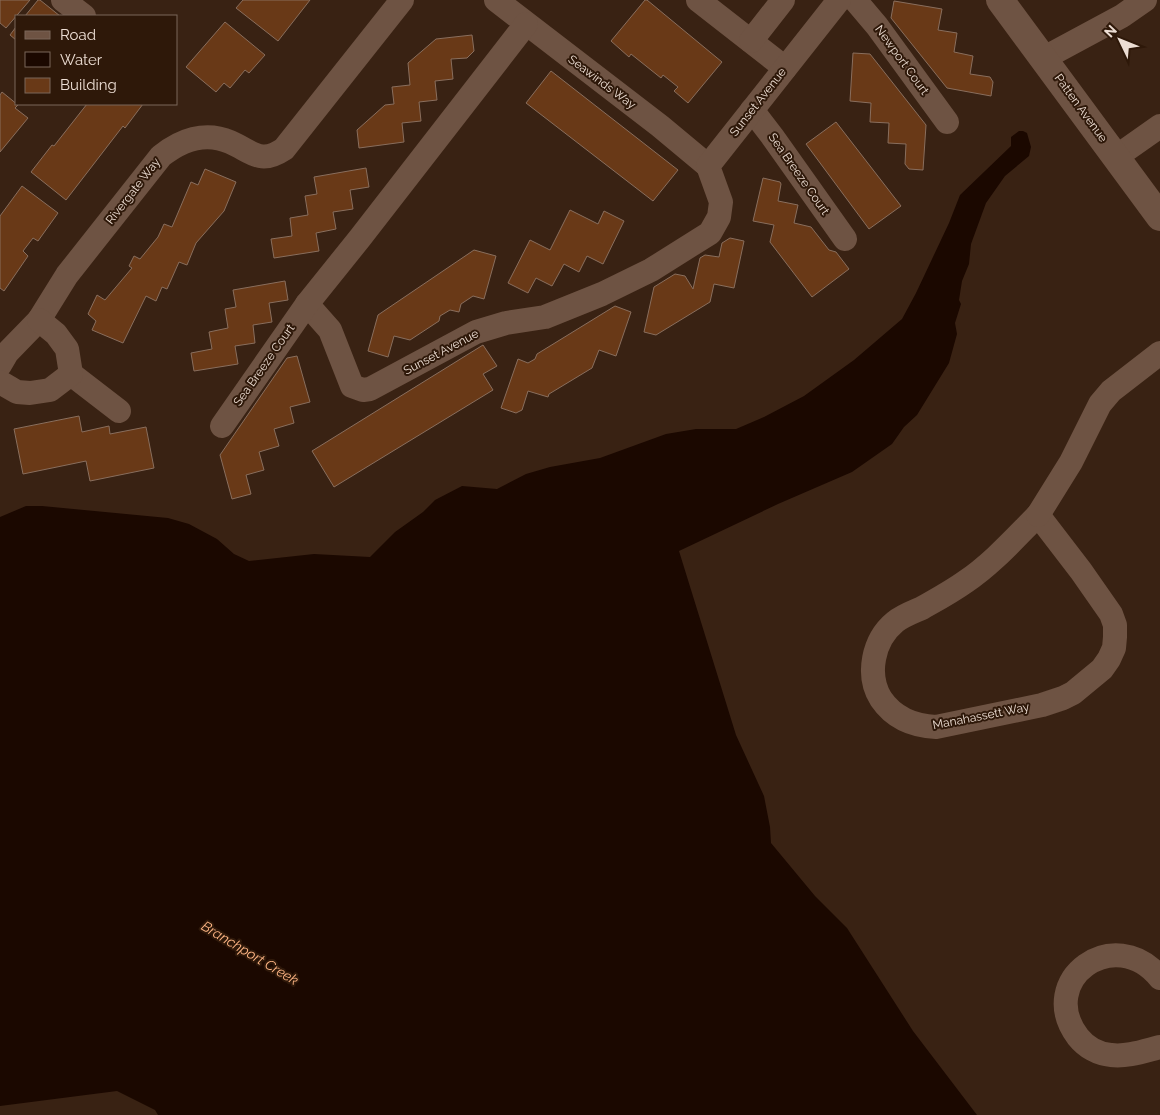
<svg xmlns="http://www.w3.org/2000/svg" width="1160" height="1115" viewBox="0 0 1160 1115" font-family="Raleway,sans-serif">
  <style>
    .water { fill: #1b0800 }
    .building { fill: #693917; stroke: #896e5d }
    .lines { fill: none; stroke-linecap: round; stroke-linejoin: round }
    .minor { stroke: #6e5343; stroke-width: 24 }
    .tertiary { stroke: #6e5343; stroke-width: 28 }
    .labels { text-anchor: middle; stroke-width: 4; stroke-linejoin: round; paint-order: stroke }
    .street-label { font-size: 12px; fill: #ecddd3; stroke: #2e1809 }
    .water-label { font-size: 14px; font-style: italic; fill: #fdb484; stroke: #2e1809 }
  </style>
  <rect width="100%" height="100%" fill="#392213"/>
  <path class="water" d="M 1019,131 L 1023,131 L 1027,133 L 1031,147 L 1029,156 L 1005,176 L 986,203 L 971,244 L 969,264 L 962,281 L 959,300 L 961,304 L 955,323 L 957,334 L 949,363 L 917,415 L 904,427 L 892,444 L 852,472 L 778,504 L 679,551 L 736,735 L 764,796 L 770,827 L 771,843 L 815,896 L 847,928 L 913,1031 L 977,1115 L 158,1115 L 155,1110 L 117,1091 L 0,1106 L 0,517 L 26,506 L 42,506 L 168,518 L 189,524 L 217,539 L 234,554 L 249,561 L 314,554 L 370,557 L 395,532 L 423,512 L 435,500 L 462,486 L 497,489 L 526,474 L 550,467 L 600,458 L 666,434 L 696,429 L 736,429 L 764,417 L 804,396 L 854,360 L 902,319 L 916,293 L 949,223 L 960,195 L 1011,146 L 1011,137 Z"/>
  <g class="building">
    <path d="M 0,0 L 30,0 L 6,28 L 0,23 Z"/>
    <path d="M 38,0 L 40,0 L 60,16 L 25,16 Z"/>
    <path d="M 243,0 L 310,0 L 278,41 L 236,8 Z"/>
    <path d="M 645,0 L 647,0 L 722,62 L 688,103 L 674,91 L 678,87 L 663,75 L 661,78 L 631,54 L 629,57 L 611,41 Z"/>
    <path d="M 894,1 L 942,9 L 938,30 L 957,33 L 954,52 L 973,56 L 970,74 L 990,77 L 993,82 L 991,96 L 947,88 L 891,18 Z"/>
    <path d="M 225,22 L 265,55 L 249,73 L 245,70 L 230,88 L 224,83 L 216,92 L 186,67 Z"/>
    <path d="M 16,27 L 16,40 L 10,35 Z"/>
    <path d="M 472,35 L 474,51 L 467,58 L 451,59 L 453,79 L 435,81 L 437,100 L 419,102 L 421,121 L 402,123 L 404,142 L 359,148 L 357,130 L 385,105 L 394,104 L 392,87 L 410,85 L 408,63 L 436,39 Z"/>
    <path d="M 853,53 L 870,54 L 926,125 L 923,170 L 909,169 L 905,164 L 906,144 L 888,143 L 889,123 L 870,122 L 871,103 L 850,101 Z"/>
    <path d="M 551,71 L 678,170 L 653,201 L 526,103 Z"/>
    <path d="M 2,92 L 18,105 L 15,108 L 28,118 L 0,152 L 0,95 Z"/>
    <path d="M 87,104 L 143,104 L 125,128 L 123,126 L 66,200 L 31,172 L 52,145 L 54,146 Z"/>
    <path d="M 836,122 L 901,206 L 869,229 L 806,144 Z"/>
    <path d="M 366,168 L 369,187 L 350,190 L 353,209 L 333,212 L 336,229 L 316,233 L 319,251 L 274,258 L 271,239 L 292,236 L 290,218 L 308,215 L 305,196 L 317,194 L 314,177 Z"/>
    <path d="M 205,169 L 236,182 L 224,211 L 196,243 L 187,265 L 179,262 L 167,289 L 162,287 L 156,301 L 146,296 L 123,343 L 92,330 L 96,321 L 88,314 L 97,295 L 105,300 L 132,268 L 129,266 L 134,256 L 140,259 L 158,237 L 164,224 L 172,227 L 191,182 L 198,185 Z"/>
    <path d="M 763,178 L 780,182 L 781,184 L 778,201 L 798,205 L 794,223 L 811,227 L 829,250 L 836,252 L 849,269 L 812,297 L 770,242 L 774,225 L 753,221 Z"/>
    <path d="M 22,186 L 58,213 L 38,241 L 33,238 L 23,251 L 28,256 L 4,291 L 0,288 L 0,216 Z"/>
    <path d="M 570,210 L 598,224 L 604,211 L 624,221 L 603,264 L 587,256 L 579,272 L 564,264 L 552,286 L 536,278 L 528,293 L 508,283 L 530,240 L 550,250 Z"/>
    <path d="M 730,238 L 744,241 L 734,288 L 714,284 L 710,302 L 656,335 L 644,332 L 654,287 L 675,274 L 685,276 L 693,289 L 700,258 L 705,255 L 719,257 L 722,243 Z"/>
    <path d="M 474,250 L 496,256 L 484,299 L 473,296 L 461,304 L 459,312 L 450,310 L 440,316 L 439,321 L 410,340 L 394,336 L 388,357 L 368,351 L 378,315 Z"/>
    <path d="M 285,281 L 288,300 L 269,303 L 272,322 L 253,325 L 255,343 L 235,346 L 238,364 L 194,371 L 191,353 L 212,349 L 209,332 L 228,328 L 225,309 L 236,307 L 233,290 Z"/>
    <path d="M 615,306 L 631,312 L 616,356 L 599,350 L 592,368 L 549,394 L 548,397 L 528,391 L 522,410 L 516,413 L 501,408 L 518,359 L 528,363 L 535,359 L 537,354 Z"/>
    <path d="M 483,345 L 497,366 L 483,374 L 493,390 L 334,487 L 312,451 Z"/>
    <path d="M 297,356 L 310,402 L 290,407 L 294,423 L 274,429 L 279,446 L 259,452 L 264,470 L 246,475 L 251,494 L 232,499 L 220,455 L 287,358 Z"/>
    <path d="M 79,416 L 82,432 L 109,426 L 110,434 L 146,427 L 154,468 L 90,481 L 86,461 L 23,474 L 14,429 Z"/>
  </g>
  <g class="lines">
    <g class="minor">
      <path d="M 63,0 L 84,16"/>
      <path d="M 496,0 L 660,126 L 708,166"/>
      <path d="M 698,0 L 785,68"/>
      <path d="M 855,0 L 877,26 L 947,122"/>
      <path d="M 751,41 L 783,0"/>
      <path d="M 1044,58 L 1122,16 L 1145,0"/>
      <path d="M 752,110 L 772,136 L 845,239"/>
      <path d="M 1116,157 L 1160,126"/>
      <path d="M 307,304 L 330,330 L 352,386 L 363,390 L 370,389 L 476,332 L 506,323 L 545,317 L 602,294 L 651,270 L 710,233 L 719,217 L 721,202 L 708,166 L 839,0"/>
      <path d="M 0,365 L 7,353 L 39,320 L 67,275 L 161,156 C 181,140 205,131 230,142 C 253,152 260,165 284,149 L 402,0"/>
      <path d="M 71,374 L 119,411"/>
      <path d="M 0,382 L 17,392 L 30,393 L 50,390 L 71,374 L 67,349 L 56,334 L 39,320"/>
      <path d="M 222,426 L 307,304 L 360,238 L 526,24"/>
      <path d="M 1038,515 L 1081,571 L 1111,614 L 1115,625 L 1115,637 L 1114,648 L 1109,659 L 1102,669 L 1073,693 L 1063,698 L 1042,705 L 936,727 C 914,726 894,718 881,699 C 866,675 873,640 895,622 C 902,616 913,612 922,608 C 936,600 951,592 965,582 C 992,564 1015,538 1038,515 Z"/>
      <path d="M 1038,515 L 1071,462 L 1100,404 L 1111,391 L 1160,353"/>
      <path d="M 1160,978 C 1115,922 1035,980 1078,1037 C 1086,1047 1098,1054 1111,1055 C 1127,1057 1144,1051 1160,1047"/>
    </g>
    <path class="tertiary" d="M 1000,0 L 1160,217"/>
  </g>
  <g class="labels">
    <g class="street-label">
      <text transform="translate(902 60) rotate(54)" y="4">Newport Court</text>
      <text transform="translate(602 82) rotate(37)" y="4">Seawinds Way</text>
      <text transform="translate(758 102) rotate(-52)" y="4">Sunset Avenue</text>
      <text transform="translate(1081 108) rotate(54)" y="4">Patten Avenue</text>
      <text transform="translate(799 174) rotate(55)" y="4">Sea Breeze Court</text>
      <text transform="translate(133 191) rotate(-52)" y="4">Rivergate Way</text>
      <text transform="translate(441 352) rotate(-28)" y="4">Sunset Avenue</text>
      <text transform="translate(264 365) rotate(-55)" y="4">Sea Breeze Court</text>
      <text transform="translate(981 716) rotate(-11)" y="4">Manahassett Way</text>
    </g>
    <g class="water-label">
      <text transform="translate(250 953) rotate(31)" y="5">Branchport Creek</text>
    </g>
  </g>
  <rect x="15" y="15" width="162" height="90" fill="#2e1809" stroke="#7a675a"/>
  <rect x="25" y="31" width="25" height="8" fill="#6e5343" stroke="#7a675a"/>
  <text x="60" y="40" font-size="15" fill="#ecddd3">Road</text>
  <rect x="25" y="52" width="25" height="15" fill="#1b0800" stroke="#7a675a"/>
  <text x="60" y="65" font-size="15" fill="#ecddd3">Water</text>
  <rect x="25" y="78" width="25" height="15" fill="#693917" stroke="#7a675a"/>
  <text x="60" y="90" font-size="15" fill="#ecddd3">Building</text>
  <g transform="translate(1120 40) rotate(313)" stroke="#2e1809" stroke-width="4" paint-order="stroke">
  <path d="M0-4L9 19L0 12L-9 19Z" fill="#ecddd3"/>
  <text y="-8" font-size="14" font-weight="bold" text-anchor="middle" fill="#ecddd3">N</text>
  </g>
</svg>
